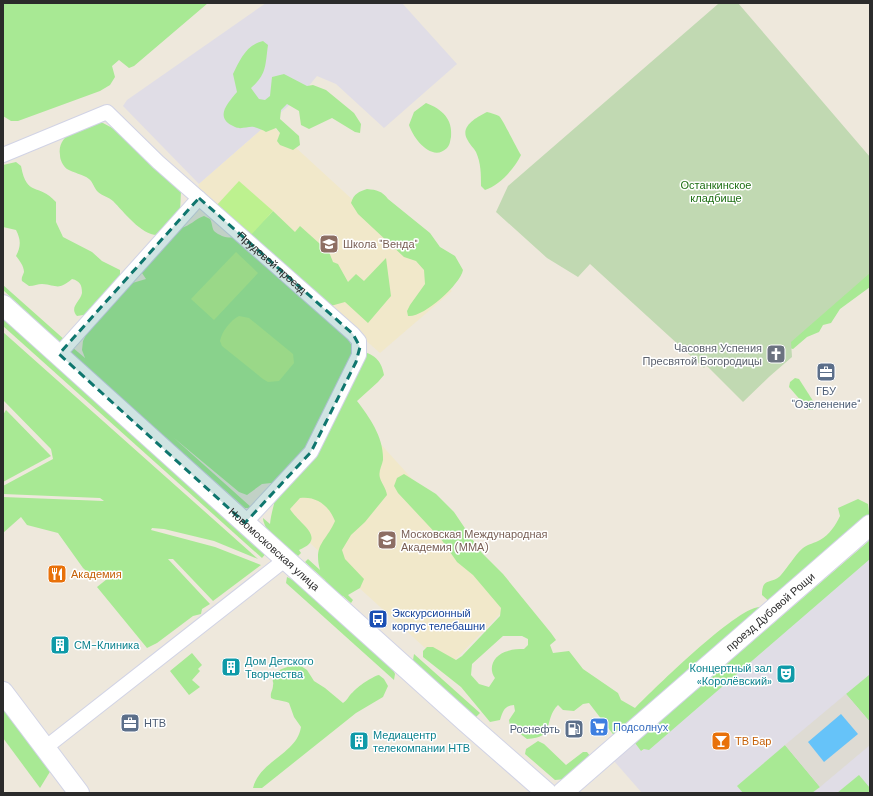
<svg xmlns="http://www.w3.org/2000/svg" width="873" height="796" viewBox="0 0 873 796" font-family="'DM Sans',sans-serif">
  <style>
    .industrial { fill: #e0dde6 }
    .education { fill: #f1e8ca }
    .green { fill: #a8e994; fill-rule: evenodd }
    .cemetery { fill: #c1d9b2 }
    .pitch { fill: #bdf18f }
    .plaza { fill: #dedbd3 }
    .water { fill: #66c3f9 }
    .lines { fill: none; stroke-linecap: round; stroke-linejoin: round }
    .street-casing { stroke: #d1d3e5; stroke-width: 16 }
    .secondary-casing { stroke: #d1d3e5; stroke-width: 22 }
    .street { stroke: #fff; stroke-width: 14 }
    .secondary { stroke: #fff; stroke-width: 20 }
    .marked { fill: #0f766e; fill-opacity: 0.2; stroke: #0f766e; stroke-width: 3; stroke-dasharray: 8 5; stroke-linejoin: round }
    .labels { text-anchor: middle; stroke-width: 3; stroke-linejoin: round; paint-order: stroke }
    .park-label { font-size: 11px; fill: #1e6f14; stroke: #fff }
    .education-label { font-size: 11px; fill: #785e54; stroke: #fff; text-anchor: start }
    .street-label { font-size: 11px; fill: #2b2b2b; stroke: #fff }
    .worship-label { font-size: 11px; fill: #5b616d; stroke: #fff; text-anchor: end }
    .service-label { font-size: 11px; fill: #4e5e75; stroke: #fff }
    .food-label { font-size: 11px; fill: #c56008; stroke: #fff; text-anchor: start }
    .transit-label { font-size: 11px; fill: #164399; stroke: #fff; text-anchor: start }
    .culture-label { font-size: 11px; fill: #0d838f; stroke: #fff; text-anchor: start }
    .shop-label { font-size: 11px; fill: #366cbe; stroke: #fff; text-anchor: start }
  </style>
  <rect width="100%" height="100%" fill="#eee8dc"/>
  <g class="industrial">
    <path d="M 266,3 L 402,3 L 457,64 L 384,128 L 336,84 L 317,76 L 303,93 L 199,184 L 123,106 L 127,100 Z"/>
    <path d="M 870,552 L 870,793 L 642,793 L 614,761 L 635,743 L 642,751 Z"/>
  </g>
  <g class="education">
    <path d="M 269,123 L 452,291 L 380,353 L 198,191 L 199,184 Z"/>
    <path d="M 349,409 L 518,596 L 447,668 L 277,513 Z"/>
  </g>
  <g class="green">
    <path d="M 3,3 L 208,3 L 134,66 L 129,68 L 119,60 L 112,66 L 115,77 L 110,85 L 100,91 L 18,121 L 11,121 L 3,116 Z"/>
    <path d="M 263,41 L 268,45 C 265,66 267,74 251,88 L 259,99 L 265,100 L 270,96 L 272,77 L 284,74 L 307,86 L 313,85 L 326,90 L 354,113 L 361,124 L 360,133 L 355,132 L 332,118 L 309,129 L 301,125 L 299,111 L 287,104 L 281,110 L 280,119 L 299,136 L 300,145 L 293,150 L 280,145 L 277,141 L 280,133 L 276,128 L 266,132 C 263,130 258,128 254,127 C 248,126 241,130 235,127 C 213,118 228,103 237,92 L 233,74 C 240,60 246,45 263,41 Z"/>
    <path d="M 426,103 C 442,109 453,119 451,137 C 450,141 450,145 447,148 C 432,163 413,138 409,125 L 414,112 Z"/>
    <path d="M 487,112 C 491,113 495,114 499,116 C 502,118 517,149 521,155 C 515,168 499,186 485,190 L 481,186 C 481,174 481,163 476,152 C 474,148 469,144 467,139 C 460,126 477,117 487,112 Z"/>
    <path d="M 94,122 L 103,123 L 116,130 L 181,191 L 180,213 L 158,235 C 142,236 124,212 113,201 C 109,197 102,196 98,192 C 94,188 93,182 89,179 C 83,174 73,173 67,169 C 63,166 60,160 60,155 C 57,135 79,128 94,122 Z"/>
    <path d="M 16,162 L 21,166 C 27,198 38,182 56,202 L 56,222 L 63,237 L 92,252 L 102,261 L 120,270 L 120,277 L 89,314 L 77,316 C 69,307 80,302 82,293 C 82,285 80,281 72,279 C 58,291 57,285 42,284 C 38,284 34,286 29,286 L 22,281 C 21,277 23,276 24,272 C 24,266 19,260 16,256 C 21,246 21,240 16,230 L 3,227 L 3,165 Z"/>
    <path d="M 367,189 C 377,190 382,191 388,199 L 430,233 L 440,247 L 455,256 L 463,270 C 460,285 423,318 408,316 L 407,311 L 410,305 L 425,284 L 424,270 L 416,261 L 404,257 L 358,214 L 351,203 C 354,193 359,192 367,189 Z"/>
    <path d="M 273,211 L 295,232 L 300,226 L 329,252 L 333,262 L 338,264 L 348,282 L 356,274 L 364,281 L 386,258 L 391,296 L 368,323 L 345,302 L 327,307 L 354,349 C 371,353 381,357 384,375 L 378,382 L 357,401 C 370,418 384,438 383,460 C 382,466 378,471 380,478 C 382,484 386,488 387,495 L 365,522 L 351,535 L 342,550 L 345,559 L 364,579 L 360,588 L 348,595 L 353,600 L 351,603 L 343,596 L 336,595 L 329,589 L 325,580 L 305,562 L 308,559 L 320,570 C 313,544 326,542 335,521 C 329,506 317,496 300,498 L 290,509 C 299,524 328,538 299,550 L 301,553 L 298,556 C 294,552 289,553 284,549 C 277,544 263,527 263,518 L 270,524 C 271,513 275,502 277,491 L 271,483 L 262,484 L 247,495 L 239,492 L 174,438 L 252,508 L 245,508 L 73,355 L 71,351 L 72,347 L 85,358 L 82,350 L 83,341 L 95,316 L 129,284 L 146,279 L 142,273 L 141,267 L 181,228 C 190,226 195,219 204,216 L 210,219 C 212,222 212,228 214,231 C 216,233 220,235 222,236 C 242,243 261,224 273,211 Z"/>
    <path d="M 870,269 L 870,287 L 840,309 L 831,323 L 823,325 L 819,332 L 807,337 L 793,349 L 789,348 L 788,341 Z"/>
    <path d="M 3,285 L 66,341 L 60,343 L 58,341 L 3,290 Z"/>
    <path d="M 3,319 L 264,549 L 267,552 L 262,558 L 3,326 Z"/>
    <path d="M 3,332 L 258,559 L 214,541 L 164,529 L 152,528 L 151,530 L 215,547 L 261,565 L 213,601 L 173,559 L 168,559 L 210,604 L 202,609 L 201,614 L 193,616 L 157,643 L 147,648 L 97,587 L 107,579 L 92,576 L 83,568 L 58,533 L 27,525 L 21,517 L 3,533 L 3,497 L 104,501 L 100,498 L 3,494 L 3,486 L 53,459 L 51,449 L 3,400 Z"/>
    <path d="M 795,378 L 799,379 L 815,404 L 815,408 L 812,410 L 809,410 L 789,387 L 790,382 Z"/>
    <path d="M 6,410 L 51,456 L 3,482 L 3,415 Z"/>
    <path d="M 404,474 L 436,494 L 454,512 L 481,552 L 503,574 L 551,633 L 556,640 L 550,645 L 553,653 L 569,651 L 583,669 L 618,693 L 621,700 L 635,708 C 655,688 735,609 759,607 L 762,612 L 619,742 L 589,703 L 583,704 L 574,711 L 563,710 L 558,705 C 543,720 556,738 527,739 L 510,726 L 509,720 L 515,711 L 514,705 C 504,706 503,711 500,720 L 490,722 L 461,687 L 423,657 L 423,651 L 427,647 L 433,647 L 456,660 L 462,656 L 500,616 L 501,608 L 473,575 L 457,562 L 441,539 L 398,493 L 394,486 L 397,478 ZM 503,636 L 522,636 L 528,639 L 528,645 L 524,649 C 519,649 513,649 508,651 C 495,654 487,667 495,678 L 489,687 L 479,684 L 471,675 L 472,664 Z"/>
    <path d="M 858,499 L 868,504 L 870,520 L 771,603 L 762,595 C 762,576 772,585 781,575 C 789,566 794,556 803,548 C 808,544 815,543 820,540 C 830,534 835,526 840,516 L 838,508 Z"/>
    <path d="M 870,540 L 870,559 L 649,750 L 644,749 L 641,751 L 635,743 Z"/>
    <path d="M 287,577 L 295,581 L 392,667 L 395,674 L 394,680 L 286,583 Z"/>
    <path d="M 192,653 L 202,665 L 198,669 L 200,671 L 192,680 L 200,687 L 189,695 L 170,671 Z"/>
    <path d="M 414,654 L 480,713 L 476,717 L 416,663 L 413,660 Z"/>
    <path d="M 294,666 L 301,666 L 307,670 L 314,681 L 325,688 L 343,703 C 348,700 348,696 353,692 C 357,687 373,676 379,675 L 384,679 L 388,686 L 383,697 L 356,713 L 262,788 L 253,788 C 260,760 297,754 301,727 L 294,717 L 289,703 C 283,700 277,701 271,698 C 270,692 273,691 273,685 C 274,682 272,682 273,679 C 275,669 286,667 294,666 Z"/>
    <path d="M 869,675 L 870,677 L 870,722 L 846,694 Z"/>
    <path d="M 3,706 L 51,770 L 40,788 L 3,738 Z"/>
    <path d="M 538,741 L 544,744 L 566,765 L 583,752 L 587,752 L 590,756 L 566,779 L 555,780 L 525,754 L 526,749 Z"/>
    <path d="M 785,745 L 820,787 L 812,793 L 743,793 L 737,786 Z"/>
    <path d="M 859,775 L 870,788 L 870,793 L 837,793 Z"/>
  </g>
  <path class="cemetery" d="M 728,3 L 738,3 L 870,157 L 870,273 L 791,342 L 792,357 L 770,376 L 743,402 L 706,365 L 704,368 L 590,264 L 578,277 L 547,258 L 496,212 L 508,186 L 718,4 Z"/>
  <g class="pitch">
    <path d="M 239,181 L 273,211 L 250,236 L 216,206 Z"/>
    <path d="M 236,252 L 258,273 L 214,320 L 191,299 Z"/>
    <path d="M 239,316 L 249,318 L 293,354 L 294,363 L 279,381 L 268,382 L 263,379 L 222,346 L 220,341 C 222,331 230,321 239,316 Z"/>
  </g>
  <path class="plaza" d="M 846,694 L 870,722 L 870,745 L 820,787 L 785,745 Z"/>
  <path class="water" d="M 841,714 L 858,734 L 824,762 L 808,742 Z"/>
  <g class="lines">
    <g class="street-casing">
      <g id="street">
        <path id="s1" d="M 3,155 L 107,112 L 158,162 L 353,334 L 359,341 L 359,355 L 311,452 L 245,523"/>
        <path d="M 59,354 L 199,198"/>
        <path d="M 45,748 L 286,559"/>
      </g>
    </g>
    <g class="secondary-casing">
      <g id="secondary">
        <path id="s2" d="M 3,305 L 466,722 L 547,793"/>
        <path d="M 3,692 L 79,793"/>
        <path id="s3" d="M 562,793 L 870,525"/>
      </g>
    </g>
    <use href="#street" class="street"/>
    <use href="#secondary" class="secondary"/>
  </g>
  <path class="marked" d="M 199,198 L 353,334 L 360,347 L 356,362 L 311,452 L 245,523 L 59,354 Z"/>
  <defs>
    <g id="school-square" transform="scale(1)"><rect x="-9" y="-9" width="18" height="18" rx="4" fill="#8d6e63" stroke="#fff"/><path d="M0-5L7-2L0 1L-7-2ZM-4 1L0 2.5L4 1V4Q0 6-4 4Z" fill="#fff"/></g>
    <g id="church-square" transform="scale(1)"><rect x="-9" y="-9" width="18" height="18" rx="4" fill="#6b7280" stroke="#fff"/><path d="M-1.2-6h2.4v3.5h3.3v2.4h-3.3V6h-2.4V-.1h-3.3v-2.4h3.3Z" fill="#fff"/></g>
    <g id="office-square" transform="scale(1)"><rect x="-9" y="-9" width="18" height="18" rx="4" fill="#5c6f8a" stroke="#fff"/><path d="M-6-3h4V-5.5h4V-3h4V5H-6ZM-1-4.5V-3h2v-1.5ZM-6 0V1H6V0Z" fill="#fff"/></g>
    <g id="university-square" transform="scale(1)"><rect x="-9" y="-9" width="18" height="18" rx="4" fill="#8d6e63" stroke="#fff"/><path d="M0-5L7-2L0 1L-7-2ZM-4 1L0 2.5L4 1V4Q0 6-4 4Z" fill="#fff"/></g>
    <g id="restaurant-square" transform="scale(1)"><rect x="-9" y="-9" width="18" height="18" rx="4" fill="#e8710a" stroke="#fff"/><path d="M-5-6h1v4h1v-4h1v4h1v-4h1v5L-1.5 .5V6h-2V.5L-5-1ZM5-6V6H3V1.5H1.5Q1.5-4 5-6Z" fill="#fff"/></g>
    <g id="bus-square" transform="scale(1)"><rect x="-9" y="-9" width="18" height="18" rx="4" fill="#1a4fb4" stroke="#fff"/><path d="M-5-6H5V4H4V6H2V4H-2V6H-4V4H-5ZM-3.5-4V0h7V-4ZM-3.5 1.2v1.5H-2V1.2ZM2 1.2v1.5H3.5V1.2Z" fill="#fff"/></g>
    <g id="building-square" transform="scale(1)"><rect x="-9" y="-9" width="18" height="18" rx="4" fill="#0f9aa8" stroke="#fff"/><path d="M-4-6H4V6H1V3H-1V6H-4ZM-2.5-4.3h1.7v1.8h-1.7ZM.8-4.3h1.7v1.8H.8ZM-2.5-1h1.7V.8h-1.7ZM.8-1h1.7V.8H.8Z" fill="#fff"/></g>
    <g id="theatre-square" transform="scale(1)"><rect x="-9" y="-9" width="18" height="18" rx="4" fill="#0f9aa8" stroke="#fff"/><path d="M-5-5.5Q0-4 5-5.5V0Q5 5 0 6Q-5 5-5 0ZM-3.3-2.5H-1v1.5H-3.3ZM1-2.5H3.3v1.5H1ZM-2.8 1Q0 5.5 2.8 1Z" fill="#fff"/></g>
    <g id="supermarket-square" transform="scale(1)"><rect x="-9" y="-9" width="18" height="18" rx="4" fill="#3f7fe0" stroke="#fff"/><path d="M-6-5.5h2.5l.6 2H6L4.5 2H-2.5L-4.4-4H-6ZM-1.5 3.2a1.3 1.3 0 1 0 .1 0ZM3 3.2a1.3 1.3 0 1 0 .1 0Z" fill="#fff"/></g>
    <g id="fuel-square" transform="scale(1)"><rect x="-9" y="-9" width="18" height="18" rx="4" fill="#5c6f8a" stroke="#fff"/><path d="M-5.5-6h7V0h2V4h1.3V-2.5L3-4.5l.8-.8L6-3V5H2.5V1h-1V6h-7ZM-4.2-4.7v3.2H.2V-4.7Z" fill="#fff"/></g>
    <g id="bar-square" transform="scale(1)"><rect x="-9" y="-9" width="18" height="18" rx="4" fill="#e8710a" stroke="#fff"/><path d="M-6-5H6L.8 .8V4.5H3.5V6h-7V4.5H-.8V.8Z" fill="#fff"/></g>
  </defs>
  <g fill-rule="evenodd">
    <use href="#school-square" x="329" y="244"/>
    <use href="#church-square" x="776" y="354"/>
    <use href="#office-square" x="826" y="372"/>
    <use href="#university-square" x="387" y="540"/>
    <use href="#restaurant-square" x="57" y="574"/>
    <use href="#bus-square" x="378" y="619"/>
    <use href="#building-square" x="60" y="645"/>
    <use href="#building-square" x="231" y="667"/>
    <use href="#theatre-square" x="786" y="674"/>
    <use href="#office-square" x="130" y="723"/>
    <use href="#supermarket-square" x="599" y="727"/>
    <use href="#fuel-square" x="574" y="729"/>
    <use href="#building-square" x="359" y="741"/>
    <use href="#bar-square" x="721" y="741"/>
  </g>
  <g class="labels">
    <g class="park-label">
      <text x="716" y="189">Останкинское<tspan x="716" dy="13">кладбище</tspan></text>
    </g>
    <g class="education-label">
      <text x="343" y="248">Школа "Венда"</text>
      <text x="401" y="538">Московская Международная<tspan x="401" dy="13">Академия (ММА)</tspan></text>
    </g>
    <g class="street-label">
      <text dy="4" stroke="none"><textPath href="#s1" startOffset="336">Прудовой проезд</textPath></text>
      <text dy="4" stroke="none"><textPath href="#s2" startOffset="365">Новомосковская улица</textPath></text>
      <text dy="4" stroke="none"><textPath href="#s3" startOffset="276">проезд Дубовой Рощи</textPath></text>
    </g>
    <g class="worship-label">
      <text x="762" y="352">Часовня Успения<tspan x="762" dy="13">Пресвятой Богородицы</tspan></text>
    </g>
    <g class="service-label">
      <text x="826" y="395">ГБУ<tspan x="826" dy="13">"Озеленение"</tspan></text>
      <text x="144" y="727" text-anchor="start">НТВ</text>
      <text x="560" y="733" text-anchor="end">Роснефть</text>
    </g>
    <g class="food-label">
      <text x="71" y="578">Академия</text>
      <text x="735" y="745">ТВ Бар</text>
    </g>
    <g class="transit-label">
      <text x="392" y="617">Экскурсионный<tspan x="392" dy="13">корпус телебашни</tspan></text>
    </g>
    <g class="culture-label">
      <text x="74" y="649">СМ-Клиника</text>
      <text x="245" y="665">Дом Детского<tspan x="245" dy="13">Творчества</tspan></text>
      <text x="772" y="672" text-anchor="end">Концертный зал<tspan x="772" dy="13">«Королёвский»</tspan></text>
      <text x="373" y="739">Медиацентр<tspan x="373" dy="13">телекомпании НТВ</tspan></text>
    </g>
    <g class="shop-label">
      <text x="613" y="731">Подсолнух</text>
    </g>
  </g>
  <rect width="873" height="796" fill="none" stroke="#2b2b2b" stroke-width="8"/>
</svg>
